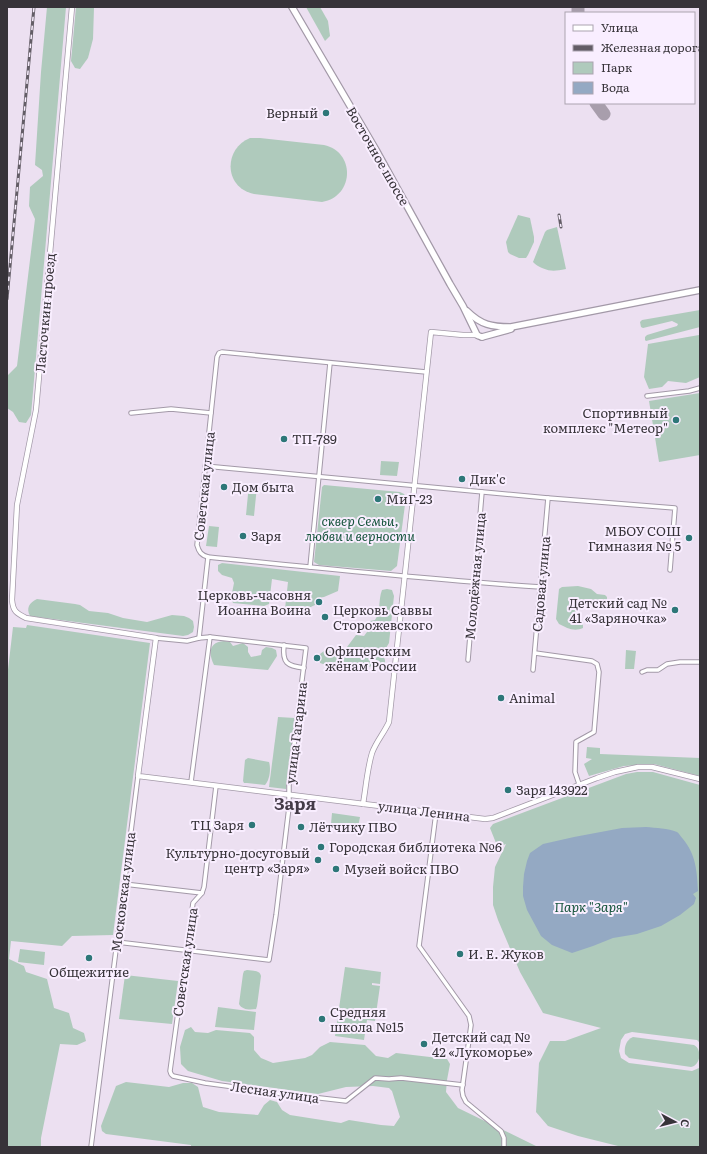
<svg xmlns="http://www.w3.org/2000/svg" width="707" height="1154" viewBox="0 0 707 1154" font-family="Literata,serif">
  <style>
    .green { fill: #afcabc }
    .water { fill: #94a9c3 }
    .lines { fill: none; stroke-linecap: round; stroke-linejoin: round }
    .taxiway { stroke: #a89eac; stroke-width: 13 }
    .minor-casing { stroke: #a399a8; stroke-width: 5.5 }
    .tertiary-casing { stroke: #a399a8; stroke-width: 6 }
    .secondary-casing { stroke: #a399a8; stroke-width: 8 }
    .minor { stroke: #fff; stroke-width: 3.5 }
    .tertiary { stroke: #fff; stroke-width: 4.5 }
    .secondary { stroke: #fff; stroke-width: 5.5 }
    .rail-casing { stroke: #635d66; stroke-width: 3 }
    .rail { stroke: #f9eeff; stroke-width: 1.5; stroke-dasharray: 4.5; stroke-linecap: butt }
    .poi-dot { fill: #2d7778; stroke: #f9eeff; stroke-width: 1.5 }
    .labels { text-anchor: middle; stroke-width: 4; stroke-linejoin: round; paint-order: stroke }
    .poi-label { font-size: 13px; fill: #373339; stroke: #f9eeff; text-anchor: start }
    .street-label { font-size: 13px; fill: #373339; stroke: #f9eeff }
    .park-label { font-size: 13px; font-style: italic; fill: #16543c; stroke: #f9eeff }
    .district-label { font-size: 17px; font-weight: bold; fill: #443b48; stroke: #f9eeff }
  </style>
  <rect width="100%" height="100%" fill="#ece0f1"/>
  <g class="green">
    <path d="M 47,7 L 66,7 L 31,415 L 26,423 L 19,422 L 13,412 L 7,408 L 8,375 L 17,366 L 35,219 L 29,206 L 30,187 L 43,176 L 42,170 L 35,165 L 41,72 Z"/>
    <path d="M 76,7 L 94,7 L 93,39 L 88,58 L 80,69 L 75,68 L 71,61 Z"/>
    <path d="M 306,7 L 320,7 L 328,21 L 330,36 L 325,41 Z"/>
    <path d="M 250,138 L 260,138 L 324,145 C 356,152 354,197 322,202 L 254,194 C 224,188 223,149 250,138 Z"/>
    <path d="M 518,215 L 530,218 L 534,237 L 534,242 L 528,255 L 526,258 L 519,258 L 510,254 L 508,252 L 506,242 Z"/>
    <path d="M 557,227 L 566,269 C 555,271 552,272 542,268 C 538,266 536,265 533,262 L 545,232 L 547,230 Z"/>
    <path d="M 700,310 L 700,327 L 646,341 L 645,340 L 645,337 L 647,335 L 677,326 L 678,324 L 672,321 L 643,328 L 641,327 L 640,322 L 642,320 Z"/>
    <path d="M 699,335 L 700,337 L 700,377 L 686,383 L 668,381 L 662,387 L 649,389 L 644,377 L 648,344 Z"/>
    <path d="M 700,393 L 700,455 L 659,462 L 649,401 Z"/>
    <path d="M 381,461 L 399,462 L 397,476 L 380,475 Z"/>
    <path d="M 249,484 L 257,486 L 254,516 L 246,515 Z"/>
    <path d="M 324,485 L 400,492 L 404,494 L 406,497 L 397,566 L 391,571 L 319,565 L 314,562 L 322,487 Z"/>
    <path d="M 209,526 L 219,527 L 217,547 L 206,546 Z"/>
    <path d="M 222,563 L 340,576 L 338,591 L 324,597 L 317,598 L 315,605 C 303,611 299,611 285,609 L 288,582 L 272,579 L 269,604 L 264,606 L 233,603 L 231,598 L 234,583 L 232,578 L 222,575 L 218,571 L 218,565 Z"/>
    <path d="M 578,586 L 591,589 L 597,594 L 605,595 L 607,597 L 607,600 C 603,604 598,605 593,609 L 585,607 L 575,612 C 578,619 584,616 583,628 C 574,632 567,628 559,624 L 556,619 L 559,589 L 562,587 Z"/>
    <path d="M 387,589 L 392,590 L 394,596 L 389,643 L 386,648 L 381,650 L 347,647 L 356,635 L 364,636 L 367,632 L 370,621 L 375,620 C 381,612 378,600 382,590 Z"/>
    <path d="M 37,599 L 75,604 L 80,605 L 89,611 L 108,613 L 123,618 L 147,622 L 172,615 L 184,616 L 189,618 L 193,621 L 194,627 L 193,632 L 188,635 L 183,636 L 30,616 C 26,608 29,603 37,599 Z"/>
    <path d="M 27,625 L 150,643 L 113,935 L 72,936 L 62,946 L 11,941 L 9,959 L 24,966 L 26,972 L 47,979 L 54,1008 L 69,1013 L 73,1028 L 84,1033 L 86,1041 L 77,1045 L 60,1044 L 41,1138 L 41,1147 L 7,1147 L 7,678 L 13,627 L 26,628 Z"/>
    <path d="M 224,641 L 230,642 L 233,646 L 243,643 L 248,647 L 248,652 L 251,657 L 261,655 L 262,650 L 266,647 L 272,648 L 276,650 L 277,656 L 268,670 L 214,665 C 208,653 209,642 224,641 Z"/>
    <path d="M 626,650 L 636,651 L 634,669 L 625,669 Z"/>
    <path d="M 324,651 L 383,655 L 385,660 L 385,665 L 380,667 L 323,664 L 320,663 L 320,654 Z"/>
    <path d="M 278,717 L 295,718 L 286,789 L 269,787 Z"/>
    <path d="M 587,747 L 600,748 L 600,754 L 700,758 L 700,776 L 654,764 L 624,766 L 589,776 L 584,764 L 592,759 L 586,758 Z"/>
    <path d="M 248,758 L 269,762 C 271,768 270,780 265,785 L 247,783 L 244,783 L 243,781 L 245,760 Z"/>
    <path d="M 637,772 L 653,772 L 700,785 L 700,1043 L 697,1040 L 632,1032 L 625,1034 L 621,1040 L 619,1051 L 621,1058 L 629,1063 L 692,1071 L 699,1068 L 700,1067 L 700,1147 L 622,1147 L 578,1136 L 548,1126 L 536,1112 L 539,1063 L 550,1041 L 565,1041 L 601,1028 L 543,1013 L 520,972 L 498,920 L 493,905 L 493,887 L 495,867 L 506,844 L 501,846 L 496,843 L 490,828 L 493,824 L 626,774 Z"/>
    <path d="M 332,813 L 360,817 L 358,827 L 331,824 Z"/>
    <path d="M 20,949 L 45,952 L 44,965 L 18,962 Z"/>
    <path d="M 345,967 L 381,972 L 380,984 L 372,983 L 372,985 L 380,986 L 375,1021 L 367,1020 L 364,1040 L 335,1036 Z"/>
    <path d="M 247,970 C 253,971 260,970 261,976 L 257,1006 L 256,1009 C 250,1010 242,1010 239,1004 L 243,974 L 244,971 Z"/>
    <path d="M 125,975 L 178,981 L 172,1024 L 119,1019 Z"/>
    <path d="M 218,1007 L 256,1012 L 254,1030 L 215,1027 Z"/>
    <path d="M 191,1027 L 195,1032 L 208,1033 L 216,1030 L 250,1033 L 254,1037 L 254,1050 L 261,1058 L 273,1063 L 305,1058 L 312,1055 L 320,1047 L 330,1042 L 365,1045 L 376,1056 L 388,1058 L 396,1053 L 447,1059 L 450,1064 L 447,1080 L 446,1092 L 458,1108 L 536,1146 L 536,1147 L 191,1147 L 191,1145 L 106,1134 L 102,1131 L 101,1126 L 116,1086 L 126,1082 L 169,1087 L 183,1083 L 192,1083 L 198,1087 L 203,1107 L 219,1112 L 258,1115 L 264,1105 L 270,1100 L 277,1102 L 282,1110 L 290,1115 L 341,1123 L 349,1120 L 381,1125 L 394,1126 L 400,1117 L 392,1091 L 389,1088 L 373,1086 L 346,1087 L 318,1094 L 222,1081 L 188,1071 L 181,1064 L 180,1047 L 185,1030 Z"/>
    <path d="M 633,1037 L 694,1045 C 702,1049 701,1065 691,1067 L 629,1058 L 625,1054 C 624,1047 626,1040 633,1037 Z"/>
  </g>
  <path class="water" d="M 646,827 C 656,828 668,828 677,832 C 679,833 681,837 683,839 C 696,855 697,871 698,891 L 693,894 L 696,898 L 694,904 L 680,915 L 661,926 L 637,934 L 613,938 L 593,946 L 572,953 L 552,945 L 541,936 L 527,910 L 523,896 L 523,887 L 524,874 L 527,861 L 530,853 L 543,844 L 574,837 L 622,828 Z"/>
  <g class="lines">
    <g class="taxiway">
      <path d="M 578,13 L 578,7"/>
      <path d="M 596,103 L 604,114"/>
    </g>
    <g class="minor-casing">
      <g id="minor">
        <path d="M 426,372 L 222,352 L 219,353 L 217,357 L 197,545 C 199,552 201,555 208,557 C 319,568 430,580 541,587"/>
        <path d="M 647,396 L 689,391 L 700,388"/>
        <path d="M 131,413 L 171,409 L 211,413"/>
        <path d="M 205,466 L 548,498 L 675,508 L 670,570"/>
        <path d="M 310,567 L 330,363"/>
        <path d="M 199,638 L 208,557"/>
        <path d="M 284,645 C 282,663 287,666 304,668"/>
        <path d="M 535,653 L 592,661 L 597,664 L 599,672 L 594,732 L 576,742 L 575,772 L 579,784"/>
        <path d="M 468,660 L 482,492"/>
        <path d="M 533,670 L 548,498"/>
        <path d="M 642,672 L 647,670 L 658,670 L 667,664 L 680,662 L 700,662"/>
        <path d="M 191,782 L 210,637"/>
        <path d="M 216,786 L 204,887 L 202,893 L 193,903 L 170,1071 L 171,1074 L 173,1076 L 205,1083 L 277,1093 L 346,1101 L 375,1078 L 389,1079 L 401,1078 L 463,1085"/>
        <path d="M 436,813 L 419,946 L 469,1016 L 471,1025 L 462,1090 L 463,1096 L 466,1102 L 501,1131 L 504,1138 L 504,1147"/>
        <path d="M 124,884 L 202,893"/>
        <path d="M 117,942 L 269,960 L 276,915 L 289,807 L 289,785 L 306,648 L 210,637 L 199,638 L 187,641 L 156,638"/>
        <path d="M 91,1147 L 138,776"/>
      </g>
    </g>
    <g class="tertiary-casing">
      <g id="tertiary">
        <path d="M 72,7 L 36,410 L 17,505 L 12,600 C 13,611 16,613 26,618 L 156,638 L 138,776 L 485,819 L 493,818 L 524,806 L 597,778 L 615,772 L 638,767 L 652,767 L 700,779"/>
        <path d="M 363,804 C 366,787 367,770 372,753 C 376,742 384,733 389,722 L 431,332 L 463,335 L 477,335"/>
      </g>
    </g>
    <g class="secondary-casing">
      <g id="secondary">
        <path d="M 292,7 L 376,150 L 450,284 L 463,306 L 477,335 L 479,336 L 482,337"/>
        <path d="M 467,311 C 481,325 492,327 511,327 L 700,290"/>
        <path d="M 482,337 L 511,329"/>
      </g>
    </g>
    <use href="#minor" class="minor"/>
    <use href="#tertiary" class="tertiary"/>
    <use href="#secondary" class="secondary"/>
    <g class="rail-casing">
      <g id="rail">
        <path d="M 559,215 L 561,227"/>
        <path d="M 7,299 L 34,7"/>
      </g>
    </g>
    <use href="#rail" class="rail"/>
  </g>
  <g class="poi-dot">
    <circle cx="326" cy="113" r="4"/>
    <circle cx="676" cy="420" r="4"/>
    <circle cx="284" cy="439" r="4"/>
    <circle cx="462" cy="479" r="4"/>
    <circle cx="224" cy="487" r="4"/>
    <circle cx="378" cy="499" r="4"/>
    <circle cx="243" cy="536" r="4"/>
    <circle cx="689" cy="538" r="4"/>
    <circle cx="319" cy="602" r="4"/>
    <circle cx="675" cy="610" r="4"/>
    <circle cx="325" cy="617" r="4"/>
    <circle cx="317" cy="658" r="4"/>
    <circle cx="501" cy="698" r="4"/>
    <circle cx="508" cy="790" r="4"/>
    <circle cx="252" cy="825" r="4"/>
    <circle cx="301" cy="827" r="4"/>
    <circle cx="321" cy="847" r="4"/>
    <circle cx="318" cy="860" r="4"/>
    <circle cx="336" cy="869" r="4"/>
    <circle cx="460" cy="954" r="4"/>
    <circle cx="89" cy="958" r="4"/>
    <circle cx="322" cy="1019" r="4"/>
    <circle cx="424" cy="1044" r="4"/>
  </g>
  <g class="labels">
    <g class="poi-label">
      <text x="318" y="118" text-anchor="end">Верный</text>
      <text x="668" y="418" text-anchor="end">Спортивный<tspan x="668" dy="15">комплекс "Метеор"</tspan></text>
      <text x="292" y="444">ТП-789</text>
      <text x="470" y="484">Дик'с</text>
      <text x="232" y="492">Дом быта</text>
      <text x="386" y="504">МиГ-23</text>
      <text x="681" y="536" text-anchor="end">МБОУ СОШ<tspan x="681" dy="15">Гимназия № 5</tspan></text>
      <text x="251" y="541">Заря</text>
      <text x="311" y="600" text-anchor="end">Церковь-часовня<tspan x="311" dy="15">Иоанна Воина</tspan></text>
      <text x="667" y="608" text-anchor="end">Детский сад №<tspan x="667" dy="15">41 «Заряночка»</tspan></text>
      <text x="333" y="615">Церковь Саввы<tspan x="333" dy="15">Сторожевского</tspan></text>
      <text x="325" y="656">Офицерским<tspan x="325" dy="15">жёнам России</tspan></text>
      <text x="509" y="703">Animal</text>
      <text x="516" y="795">Заря 143922</text>
      <text x="244" y="830" text-anchor="end">ТЦ Заря</text>
      <text x="309" y="832">Лётчику ПВО</text>
      <text x="329" y="852">Городская библиотека №6</text>
      <text x="310" y="858" text-anchor="end">Культурно-досуговый<tspan x="310" dy="15">центр «Заря»</tspan></text>
      <text x="344" y="874">Музей войск ПВО</text>
      <text x="468" y="959">И. Е. Жуков</text>
      <text x="89" y="977" text-anchor="middle">Общежитие</text>
      <text x="330" y="1017">Средняя<tspan x="330" dy="15">школа №15</tspan></text>
      <text x="432" y="1042">Детский сад №<tspan x="432" dy="15">42 «Лукоморье»</tspan></text>
    </g>
    <g class="street-label">
      <text transform="translate(378 156) rotate(60)" y="5">Восточное шоссе</text>
      <text transform="translate(45 313) rotate(-85)" y="5">Ласточкин проезд</text>
      <text transform="translate(204 486) rotate(-84)" y="5">Советская улица</text>
      <text transform="translate(475 576) rotate(-85)" y="5">Молодёжная улица</text>
      <text transform="translate(541 584) rotate(-85)" y="5">Садовая улица</text>
      <text transform="translate(296 733) rotate(-83)" y="5">улица Гагарина</text>
      <text transform="translate(424 811) rotate(7)" y="5">улица Ленина</text>
      <text transform="translate(123 892) rotate(-83)" y="5">Московская улица</text>
      <text transform="translate(185 962) rotate(-82)" y="5">Советская улица</text>
      <text transform="translate(275 1092) rotate(8)" y="5">Лесная улица</text>
    </g>
    <g class="park-label">
      <text x="360" y="526">сквер Семьи,<tspan x="360" dy="15">любви и верности</tspan></text>
      <text x="591" y="912">Парк "Заря"</text>
    </g>
    <g class="district-label">
      <text x="295" y="810">Заря</text>
    </g>
  </g>
  <rect width="707" height="1154" fill="none" stroke="#373339" stroke-width="16"/>
  <rect x="565" y="12" width="130" height="92" fill="#f9eeff" stroke="#aba3b0"/>
  <rect x="573" y="25" width="20" height="6" fill="#ffffff" stroke="#aba3b0"/>
  <text x="601" y="32" font-size="12" fill="#373339">Улица</text>
  <rect x="573" y="45" width="20" height="6" fill="#635d66" stroke="#aba3b0"/>
  <text x="601" y="52" font-size="12" fill="#373339">Железная дорога</text>
  <rect x="573" y="62" width="20" height="12" fill="#afcabc" stroke="#aba3b0"/>
  <text x="601" y="72" font-size="12" fill="#373339">Парк</text>
  <rect x="573" y="82" width="20" height="12" fill="#94a9c3" stroke="#aba3b0"/>
  <text x="601" y="92" font-size="12" fill="#373339">Вода</text>
  <g transform="translate(675 1122) rotate(97)" stroke="#f9eeff" stroke-width="3" paint-order="stroke">
  <path d="M0-3L7 15L0 10L-7 15Z" fill="#373339"/>
  <text y="-6" font-size="11" font-weight="bold" text-anchor="middle" fill="#373339">С</text>
  </g>
</svg>
